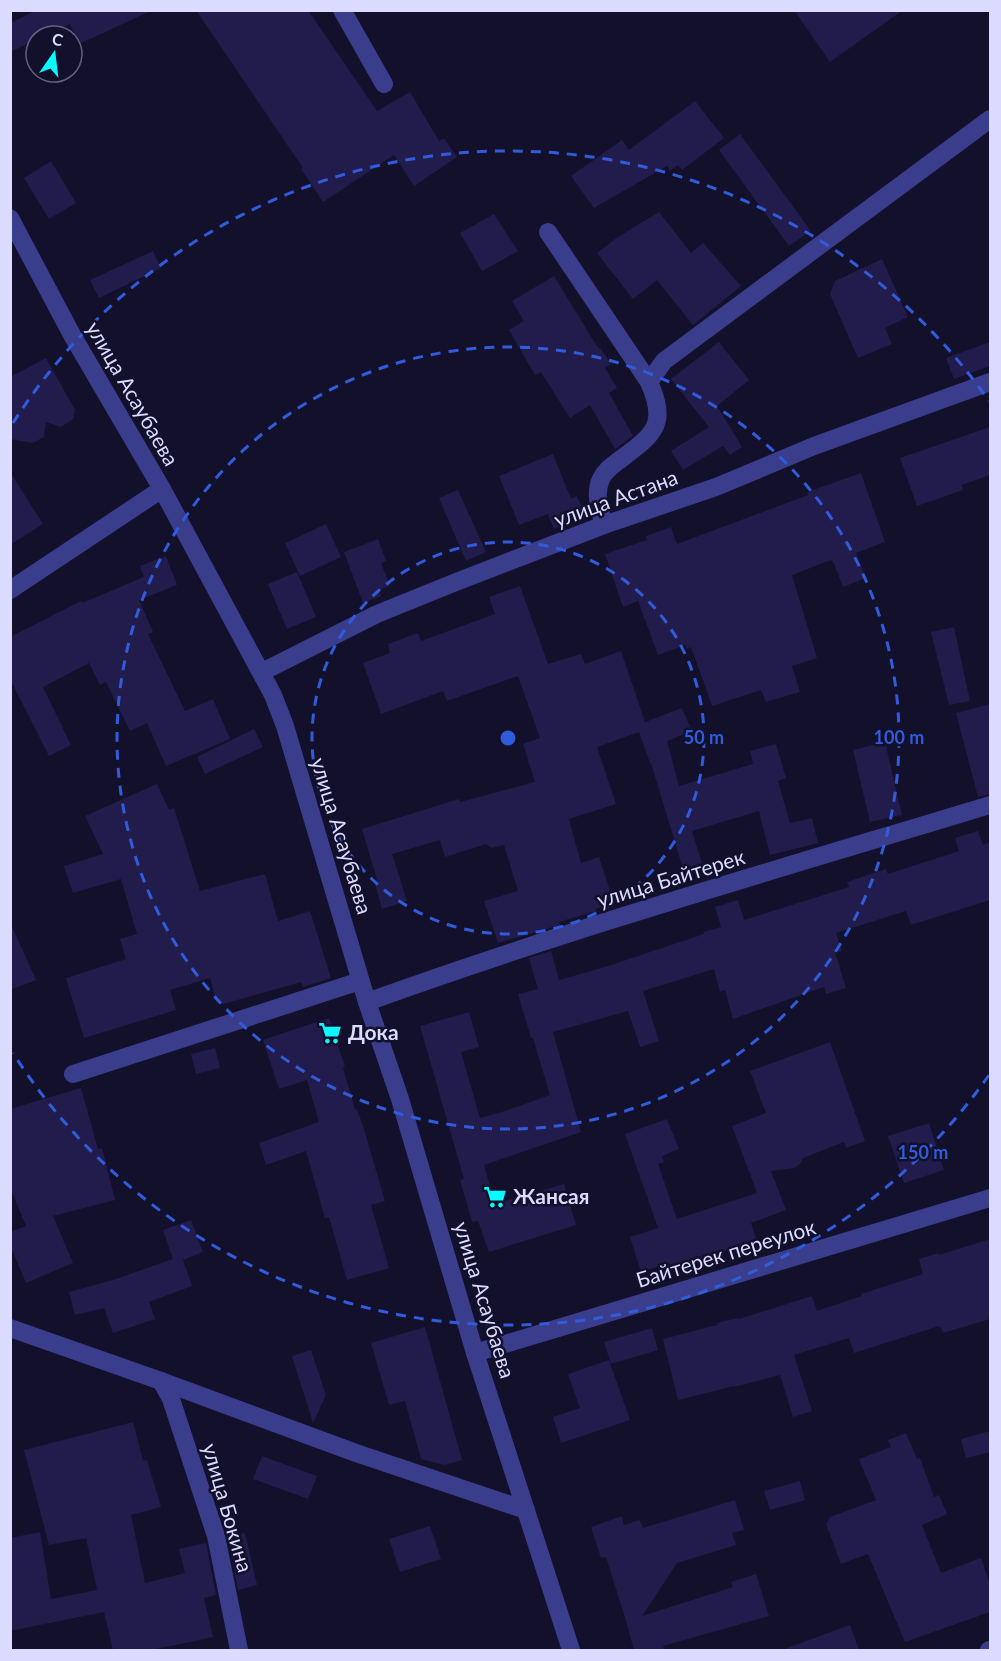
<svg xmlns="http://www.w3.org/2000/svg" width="1001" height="1661" viewBox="0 0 1001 1661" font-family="Lato,sans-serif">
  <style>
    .building { fill: #211c4c }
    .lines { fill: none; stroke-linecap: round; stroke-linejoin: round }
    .street { stroke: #3a3d8b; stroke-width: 18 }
    .ring { fill: none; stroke: #305cdc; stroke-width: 3; stroke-dasharray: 10 8 }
    .labels { text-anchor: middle; stroke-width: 5; stroke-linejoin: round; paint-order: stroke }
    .street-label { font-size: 21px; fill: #dbdaff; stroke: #12102b }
    .poi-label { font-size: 21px; font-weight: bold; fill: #dbdaff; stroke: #12102b; text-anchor: start }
    .centre { fill: #305cdc; stroke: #12102b; stroke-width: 3 }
    .ring-label { font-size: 18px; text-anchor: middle; font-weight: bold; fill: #305cdc; stroke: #12102b; stroke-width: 5; stroke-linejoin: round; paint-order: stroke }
  </style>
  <rect width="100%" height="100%" fill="#12102b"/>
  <g class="building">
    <path d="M 37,10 L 153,10 L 79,44 L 70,24 L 44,36 L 36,36 L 36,40 L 10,52 L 10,23 Z"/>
    <path d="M 196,10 L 308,10 L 377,111 L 410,92 L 439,141 L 444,138 L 457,157 L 414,186 L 394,155 L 323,202 L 301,169 L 303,168 Z"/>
    <path d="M 794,10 L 903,10 L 830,62 Z"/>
    <path d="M 695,101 L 724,138 L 682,170 L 678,165 L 670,171 L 667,166 L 594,208 L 571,176 L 622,140 L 629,150 Z"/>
    <path d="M 740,134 L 811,231 L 789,246 L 719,150 Z"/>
    <path d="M 51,161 L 76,203 L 49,219 L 24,178 Z"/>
    <path d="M 659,212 L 691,253 L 703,243 L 741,286 L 693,325 L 657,280 L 633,299 L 597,253 L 618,237 Z"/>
    <path d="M 494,214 L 518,251 L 482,271 L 460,233 Z"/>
    <path d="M 153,251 L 161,268 L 99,298 L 90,280 Z"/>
    <path d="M 882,259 L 908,317 L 885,328 L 892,344 L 858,358 L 830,294 L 835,281 Z"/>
    <path d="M 554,276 L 598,348 L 601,349 L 611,364 L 605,368 L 617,388 L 609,393 L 633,436 L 615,449 L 590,405 L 570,418 L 541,372 L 535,375 L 509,330 L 524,321 L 512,301 Z"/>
    <path d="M 719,342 L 749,380 L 717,406 L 742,447 L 730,455 L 723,446 L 683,470 L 671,451 L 709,427 L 671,379 Z"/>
    <path d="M 990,342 L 990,366 L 954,379 L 946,358 Z"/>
    <path d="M 46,358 L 75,410 L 73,419 L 61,427 L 46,422 L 44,437 L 33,443 L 10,439 L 10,377 Z"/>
    <path d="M 990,427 L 990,475 L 962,485 L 963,490 L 917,506 L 900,458 Z"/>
    <path d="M 553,454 L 571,499 L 577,496 L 585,516 L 554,529 L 548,514 L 519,525 L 499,476 Z"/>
    <path d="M 10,472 L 43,524 L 10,545 Z"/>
    <path d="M 861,473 L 885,542 L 856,553 L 866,578 L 843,587 L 833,561 L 831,560 L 792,575 L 817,658 L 792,666 L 800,692 L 766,702 L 761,690 L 712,706 L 691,647 L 687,649 L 686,645 L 658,655 L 638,601 L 623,607 L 605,554 L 647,540 L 646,536 L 671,527 L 677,544 L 808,495 L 807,492 Z"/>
    <path d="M 458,490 L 486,552 L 466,561 L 439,498 Z"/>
    <path d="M 326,524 L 341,557 L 300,576 L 285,543 Z"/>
    <path d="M 378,539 L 386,561 L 381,563 L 390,586 L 379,590 L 381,596 L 363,603 L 344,552 Z"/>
    <path d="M 166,556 L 177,585 L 139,600 L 153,632 L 148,634 L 185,711 L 213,699 L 230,739 L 166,766 L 147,723 L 130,731 L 106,682 L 100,685 L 89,663 L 43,687 L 71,745 L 49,756 L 10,679 L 10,637 L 81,601 L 82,603 L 144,577 L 140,566 Z"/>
    <path d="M 297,572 L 316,617 L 287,629 L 268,584 Z"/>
    <path d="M 520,586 L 548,664 L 581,654 L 585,664 L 621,651 L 645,722 L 682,708 L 692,731 L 667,741 L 679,786 L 753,764 L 750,751 L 776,744 L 786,778 L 778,781 L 790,823 L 812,818 L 818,843 L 770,855 L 759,811 L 692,831 L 702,863 L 683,869 L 651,763 L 650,763 L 639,732 L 597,747 L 616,804 L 569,819 L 581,863 L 599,857 L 614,903 L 595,909 L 596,911 L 559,922 L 560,925 L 498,943 L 484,901 L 518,891 L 504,845 L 491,848 L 486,844 L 445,857 L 440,840 L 392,854 L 407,901 L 382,909 L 375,884 L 378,883 L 362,829 L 459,799 L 460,802 L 535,782 L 523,744 L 540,738 L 518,676 L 447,701 L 443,691 L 381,714 L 363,663 L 390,653 L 388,644 L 418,633 L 421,641 L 495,614 L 489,597 Z"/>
    <path d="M 954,627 L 970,701 L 949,705 L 931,632 Z"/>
    <path d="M 990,704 L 990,794 L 978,797 L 956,713 Z"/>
    <path d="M 254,729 L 263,747 L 205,774 L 197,757 Z"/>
    <path d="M 885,742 L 902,815 L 870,822 L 853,750 Z"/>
    <path d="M 157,784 L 169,810 L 174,808 L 200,891 L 265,874 L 278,921 L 310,911 L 331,978 L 303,987 L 301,982 L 223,1004 L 222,1001 L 217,1003 L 210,978 L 170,990 L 176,1010 L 84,1038 L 66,978 L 126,959 L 120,939 L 137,934 L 121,879 L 73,893 L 64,866 L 103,854 L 85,816 Z"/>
    <path d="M 978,831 L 983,845 L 990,842 L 990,900 L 911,925 L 906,911 L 836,933 L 842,951 L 835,952 L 846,988 L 826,994 L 824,987 L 733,1019 L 725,990 L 720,992 L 714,969 L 643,991 L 659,1041 L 640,1047 L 628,1011 L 553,1032 L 581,1132 L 484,1165 L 495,1204 L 564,1184 L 576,1225 L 489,1252 L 478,1221 L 472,1222 L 460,1180 L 464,1179 L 420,1026 L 469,1012 L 479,1047 L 461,1052 L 480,1118 L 505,1111 L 550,1095 L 533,1038 L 531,1038 L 518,994 L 538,989 L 529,958 L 551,951 L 559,980 L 605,967 L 704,934 L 703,932 L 721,927 L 715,907 L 738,900 L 744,920 L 849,887 L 847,882 L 886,869 L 888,874 L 959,851 L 955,838 Z"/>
    <path d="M 10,922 L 36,980 L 10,990 Z"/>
    <path d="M 329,1018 L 345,1067 L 343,1068 L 355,1109 L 357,1109 L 363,1126 L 385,1201 L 371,1205 L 389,1268 L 347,1280 L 329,1217 L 325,1218 L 306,1151 L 266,1165 L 259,1143 L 319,1122 L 307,1080 L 279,1089 L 263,1040 Z"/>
    <path d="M 830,1042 L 865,1141 L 846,1148 L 844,1142 L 803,1158 L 800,1164 L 794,1168 L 771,1171 L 786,1210 L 751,1223 L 757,1241 L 670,1268 L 669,1263 L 641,1272 L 630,1237 L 658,1228 L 625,1134 L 667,1119 L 679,1149 L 662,1156 L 664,1162 L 658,1164 L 677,1219 L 757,1193 L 732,1126 L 766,1113 L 750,1071 Z"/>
    <path d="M 215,1048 L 220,1068 L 196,1074 L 191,1054 Z"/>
    <path d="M 81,1088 L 98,1149 L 102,1148 L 115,1200 L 53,1216 L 73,1263 L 26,1283 L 10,1245 L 10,1232 L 26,1226 L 10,1187 L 10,1109 Z"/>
    <path d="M 929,1123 L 944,1170 L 904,1183 L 888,1136 Z"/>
    <path d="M 191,1220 L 203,1252 L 183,1260 L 192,1286 L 149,1302 L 155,1319 L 113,1333 L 104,1308 L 75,1315 L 69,1292 L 113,1280 L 173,1259 L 163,1230 Z"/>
    <path d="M 990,1239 L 990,1319 L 943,1333 L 941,1327 L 939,1328 L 939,1326 L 854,1353 L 849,1338 L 794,1355 L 812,1411 L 793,1417 L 780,1375 L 734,1387 L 734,1386 L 678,1400 L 663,1339 L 717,1325 L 717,1323 L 738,1318 L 739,1319 L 812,1296 L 817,1311 L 862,1296 L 861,1294 L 923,1274 L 919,1259 L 939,1253 L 939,1255 Z"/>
    <path d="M 425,1327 L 462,1460 L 445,1465 L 421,1459 L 405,1401 L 389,1405 L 371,1343 Z"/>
    <path d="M 652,1328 L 658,1350 L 611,1364 L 604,1342 Z"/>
    <path d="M 311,1350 L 326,1395 L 313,1423 L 292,1356 Z"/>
    <path d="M 609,1360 L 630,1420 L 561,1443 L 553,1417 L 580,1408 L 568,1374 Z"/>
    <path d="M 133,1422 L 143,1461 L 147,1460 L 161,1507 L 131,1515 L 145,1583 L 185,1573 L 179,1549 L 206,1543 L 216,1595 L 204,1598 L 213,1637 L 152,1650 L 113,1650 L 104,1612 L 10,1631 L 10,1538 L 40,1532 L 51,1599 L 97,1590 L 86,1538 L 49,1545 L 24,1450 Z"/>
    <path d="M 990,1431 L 990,1452 L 966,1458 L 961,1439 Z"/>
    <path d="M 906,1433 L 917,1459 L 920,1458 L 934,1497 L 939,1495 L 947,1514 L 922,1525 L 941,1573 L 981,1558 L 990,1585 L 990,1612 L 905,1642 L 868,1554 L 841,1564 L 826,1524 L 830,1517 L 876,1500 L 859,1459 L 891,1447 L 888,1440 Z"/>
    <path d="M 262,1456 L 317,1476 L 308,1499 L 253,1479 Z"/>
    <path d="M 800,1481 L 805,1500 L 770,1510 L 764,1491 Z"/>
    <path d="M 735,1500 L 744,1530 L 732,1533 L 736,1545 L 677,1563 L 642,1616 L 733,1587 L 731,1582 L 756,1574 L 769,1616 L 663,1646 L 665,1650 L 634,1650 L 626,1621 L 606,1557 L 601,1558 L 591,1527 L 622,1516 L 624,1525 L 640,1520 L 643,1528 Z"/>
    <path d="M 430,1526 L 441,1559 L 400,1572 L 389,1539 Z"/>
    <path d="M 245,1533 L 257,1585 L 238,1590 L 228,1537 Z"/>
    <path d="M 850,1625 L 859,1650 L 787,1650 L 787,1648 Z"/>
  </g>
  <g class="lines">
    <g class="street">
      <path d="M 342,10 L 384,84"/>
      <path d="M 10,218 L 72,335 L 162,489 L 273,695 L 285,726 L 367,1002 L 400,1099 L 475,1353 L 571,1650"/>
      <path d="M 548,232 L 649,382 C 668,425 654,434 621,459 C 613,465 605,470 601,479 C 594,494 600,510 604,525"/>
      <path d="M 649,382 L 664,361 L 990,119"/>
      <path d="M 10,590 L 162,489"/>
      <path d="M 262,672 L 377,614 L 456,582 L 604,525 L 716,487 L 814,446 L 990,382"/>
      <path d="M 367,1002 C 572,928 782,868 990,805"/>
      <path d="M 73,1074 L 360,981"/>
      <path d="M 10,1328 L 161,1381 L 356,1453 L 526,1510"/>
      <path d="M 475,1353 L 990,1198"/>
      <path d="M 161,1381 L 171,1399 L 216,1536 L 239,1650"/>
      <path d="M 989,1650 L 990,1650"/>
    </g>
  </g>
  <g class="ring">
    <circle cx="508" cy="738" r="196"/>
    <circle cx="508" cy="738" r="391"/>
    <path d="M989 1075A587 587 0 0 1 13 1053M13 423A587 587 0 0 1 989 401"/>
  </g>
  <defs>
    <g id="supermarket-bare" transform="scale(1.8)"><path d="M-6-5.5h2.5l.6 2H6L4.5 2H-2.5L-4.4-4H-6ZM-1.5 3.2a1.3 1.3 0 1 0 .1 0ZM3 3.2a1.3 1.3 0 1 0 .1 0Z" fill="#06faff" stroke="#12102b" stroke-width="2.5" paint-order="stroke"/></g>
  </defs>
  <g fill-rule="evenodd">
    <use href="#supermarket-bare" x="330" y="1033"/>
    <use href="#supermarket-bare" x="495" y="1197"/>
  </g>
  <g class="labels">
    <g class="street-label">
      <text transform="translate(132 394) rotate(60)" y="7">улица Асаубаева</text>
      <text transform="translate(616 499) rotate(-20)" y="7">улица Астана</text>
      <text transform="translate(341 836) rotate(73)" y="7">улица Асаубаева</text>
      <text transform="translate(671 879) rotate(-17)" y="7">улица Байтерек</text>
      <text transform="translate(726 1254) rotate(-17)" y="7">Байтерек переулок</text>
      <text transform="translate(484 1300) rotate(73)" y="7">улица Асаубаева</text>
      <text transform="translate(227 1508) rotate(74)" y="7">улица Бокина</text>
    </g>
    <g class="poi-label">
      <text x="348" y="1040">Дока</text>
      <text x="513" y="1204">Жансая</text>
    </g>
  </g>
  <circle cx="508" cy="738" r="9" class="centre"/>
  <g class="ring-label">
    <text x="704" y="744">50 m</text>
    <text x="899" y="744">100 m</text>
    <text x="923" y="1159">150 m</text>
  </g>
  <rect width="1001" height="1661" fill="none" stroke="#dbdaff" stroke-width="24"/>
  <g transform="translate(54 54) rotate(14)"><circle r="28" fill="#12102b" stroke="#626180" stroke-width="1.5"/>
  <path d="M0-4.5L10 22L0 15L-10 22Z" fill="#06faff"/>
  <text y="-9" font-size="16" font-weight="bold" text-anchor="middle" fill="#dbdaff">С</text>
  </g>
</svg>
